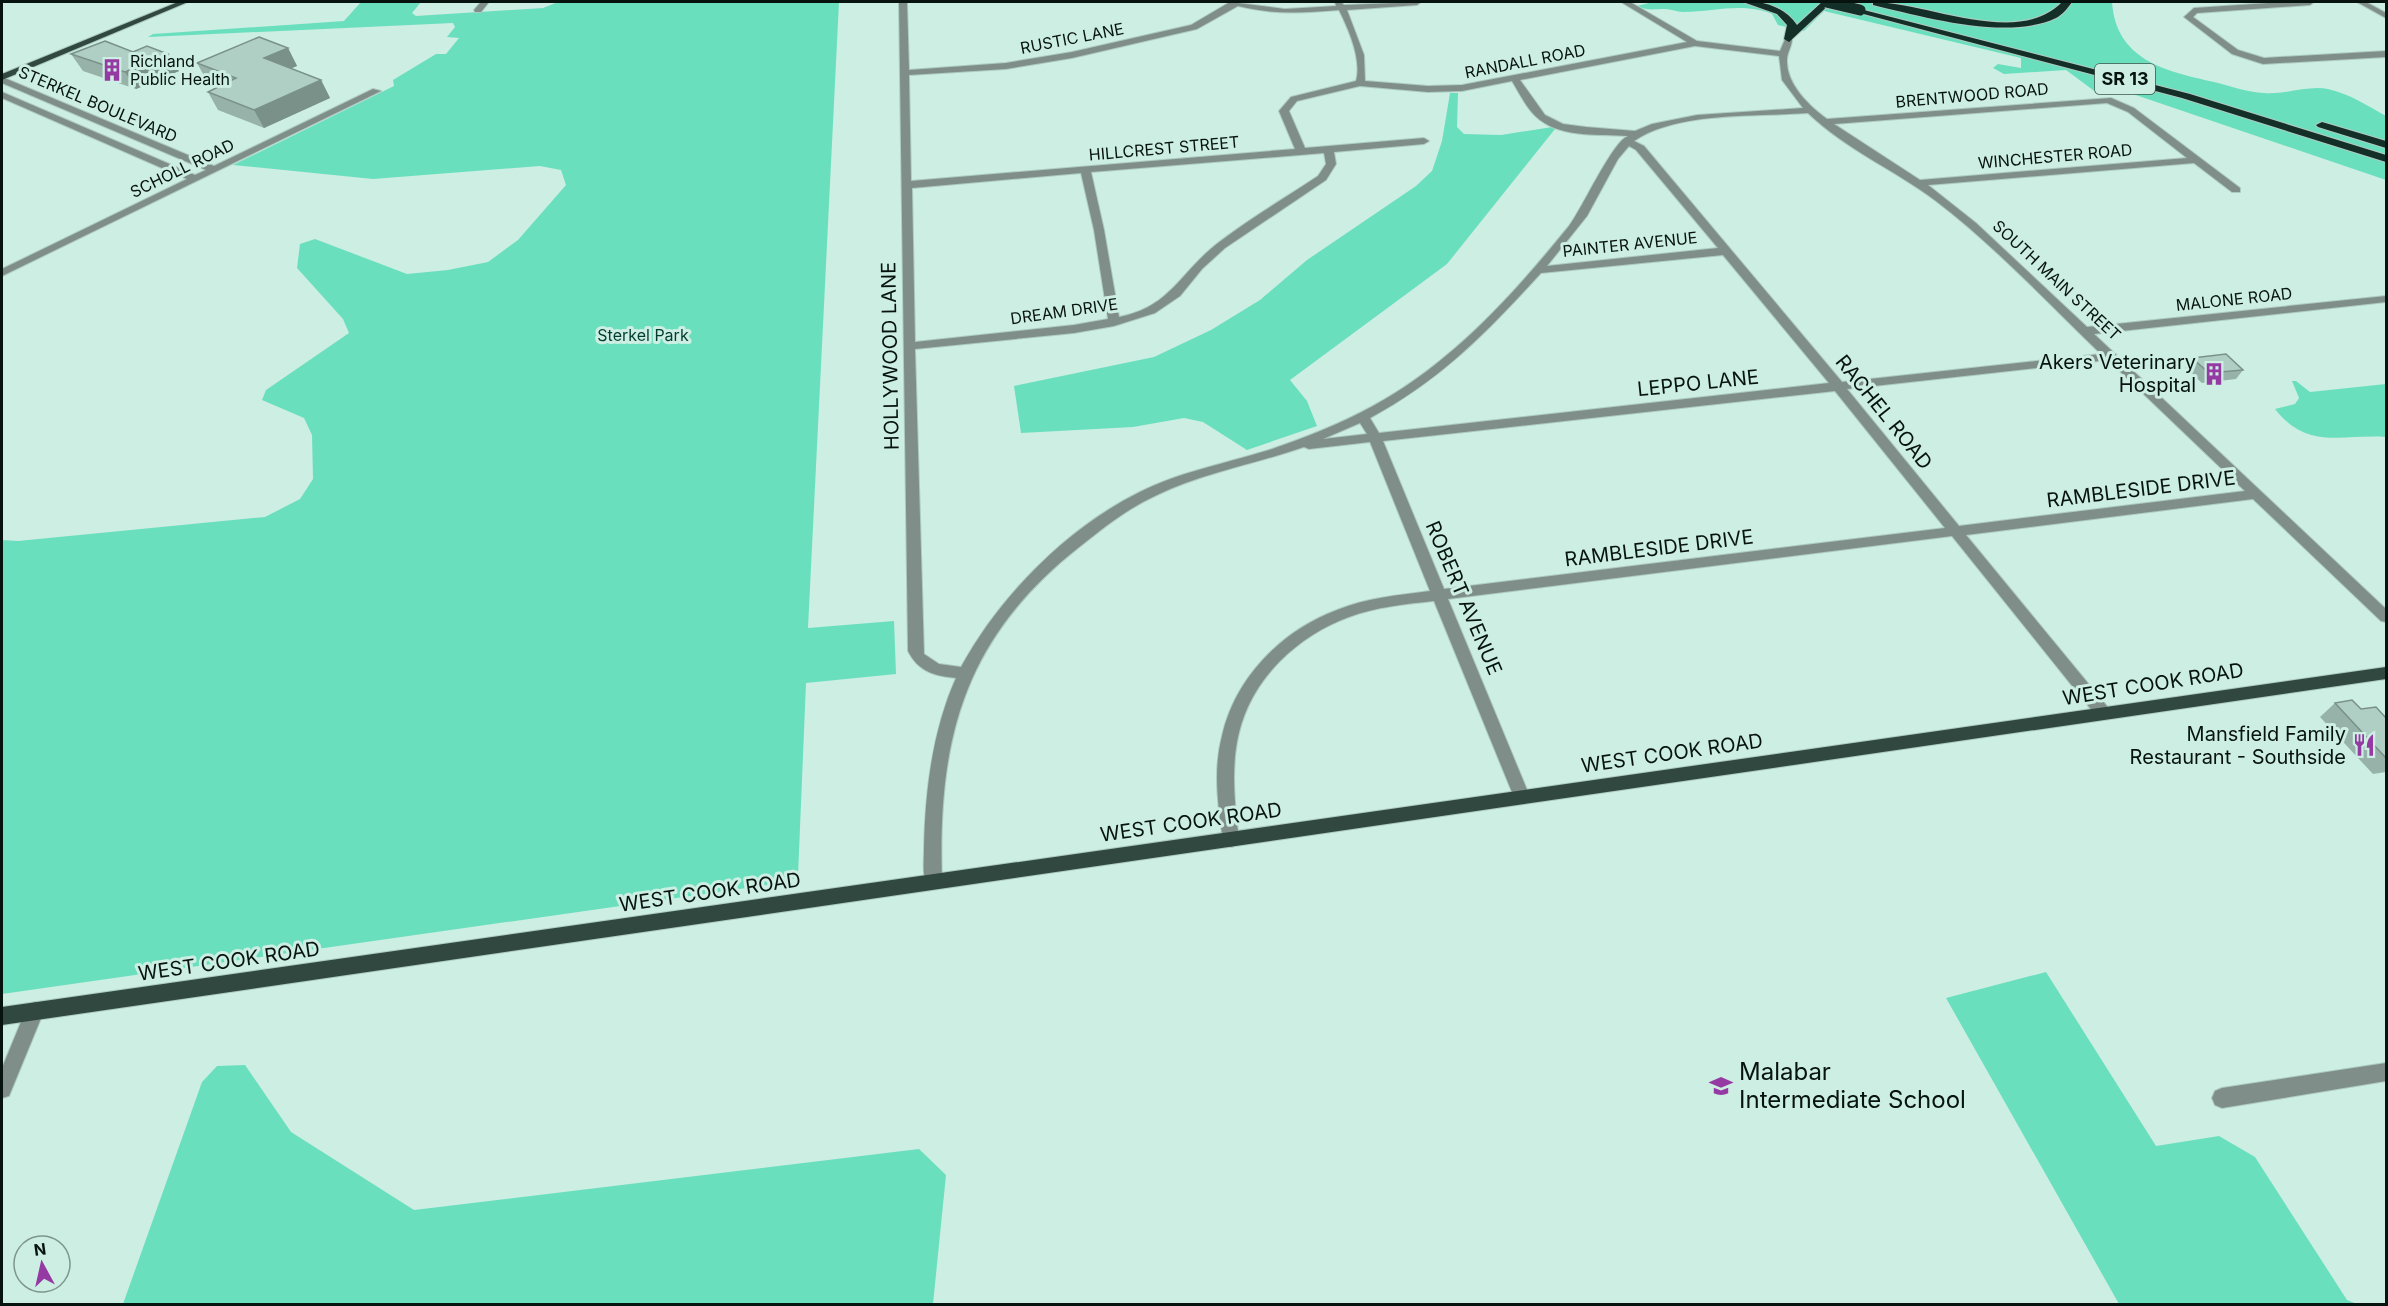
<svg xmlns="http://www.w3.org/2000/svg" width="2388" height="1306" viewBox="0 0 2388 1306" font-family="Inter,sans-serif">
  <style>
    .green { fill: #6adfbe }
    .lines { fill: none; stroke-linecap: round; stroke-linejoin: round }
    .minor-casing { stroke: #adcbc0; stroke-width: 2 }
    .major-casing { stroke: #adcbc0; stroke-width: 2 }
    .highway-casing { stroke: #adcbc0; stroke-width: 2 }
    .minor { fill: #808e89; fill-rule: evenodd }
    .major { fill: #304840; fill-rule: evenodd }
    .highway { fill: #132f27; fill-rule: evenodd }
    .highway-bridge-casing { stroke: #adcbc0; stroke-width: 13; stroke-linecap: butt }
    .highway-bridge { stroke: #132f27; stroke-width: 11 }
    .wall { fill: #96b2a9 }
    .shaded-wall { fill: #7a9189 }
    .building { fill: #afcfc4; stroke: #7a9189; stroke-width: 1.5 }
    .labels { text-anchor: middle; stroke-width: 6; stroke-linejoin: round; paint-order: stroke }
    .far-street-label { font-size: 16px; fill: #07130f; stroke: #cdeee2 }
    .far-poi-label { font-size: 16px; fill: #07130f; stroke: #cdeee2; text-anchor: start }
    .far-park-label { font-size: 16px; fill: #013c2f; stroke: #cdeee2 }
    .shield { fill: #cdeee2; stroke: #42554e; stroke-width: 1.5 }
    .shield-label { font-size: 18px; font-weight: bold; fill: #07130f }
    .street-label { font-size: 20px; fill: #07130f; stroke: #cdeee2 }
    .poi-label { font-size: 20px; fill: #07130f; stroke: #cdeee2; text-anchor: end }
    .near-poi-label { font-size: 24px; fill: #07130f; stroke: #cdeee2; text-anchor: start }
  </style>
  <rect width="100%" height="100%" fill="#cdeee2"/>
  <g class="green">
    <path d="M 361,2 L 421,2 L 412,13 L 416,16 L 543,8 L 558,2 L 839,2 L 808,628 L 894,621 L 896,674 L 806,683 L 798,876 L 788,882 L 2,994 L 2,540 L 18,541 L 265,517 L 300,499 L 313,479 L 312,435 L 304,418 L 262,400 L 266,390 L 349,333 L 343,319 L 297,268 L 300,244 L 315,239 L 407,274 L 448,270 L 488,262 L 518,240 L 566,185 L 561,170 L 540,166 L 373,179 L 233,165 L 394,86 L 393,80 L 436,54 L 446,54 L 459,38 L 447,37 L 455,27 L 453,23 L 148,37 L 153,34 L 344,21 Z"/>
    <path d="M 1653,2 L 2112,2 C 2116,60 2165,71 2214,82 C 2230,86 2247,92 2264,93 C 2285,95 2308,85 2328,89 C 2350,94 2368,106 2386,116 L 2386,180 L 2124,91 L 2097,93 L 2066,70 L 2004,74 L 1993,68 L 1998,64 L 2021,68 L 2021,58 L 1824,11 L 1804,31 L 1778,25 L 1772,14 C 1741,2 1715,12 1683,12 C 1677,12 1671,9 1665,9 C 1654,9 1647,11 1637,6 Z"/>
    <path d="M 1450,93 L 1458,93 L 1457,127 L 1464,134 L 1501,135 L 1552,127 L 1555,129 L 1447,264 L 1290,380 L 1307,401 L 1317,426 L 1247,450 L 1203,422 L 1184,418 L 1133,427 L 1021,433 L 1014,386 L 1154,357 L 1211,330 L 1260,300 L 1307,260 L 1416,186 L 1432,171 L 1442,141 Z"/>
    <path d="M 2292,381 L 2296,381 L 2310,392 L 2386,384 L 2386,437 C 2341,434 2307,450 2275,409 L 2295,404 L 2299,398 Z"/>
    <path d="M 2046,972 L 2156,1146 L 2219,1136 L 2255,1157 L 2347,1300 L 2357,1304 L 2119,1304 L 1946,998 Z"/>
    <path d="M 245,1065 L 291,1132 L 414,1210 L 919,1149 L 946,1175 L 933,1304 L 123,1304 L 202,1082 L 217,1066 Z"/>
  </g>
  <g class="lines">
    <g class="minor-casing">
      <g id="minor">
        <path d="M 481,2 L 489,2 L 481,12 L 475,12 L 474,10 Z"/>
        <path d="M 899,2 L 907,2 L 909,70 L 1006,63 L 1072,52 L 1191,25 L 1230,2 L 1285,9 L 1336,6 L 1335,2 L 1341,2 L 1344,5 L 1421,2 L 1417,5 L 1347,10 L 1364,55 L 1365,81 L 1428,86 L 1462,85 L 1687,42 L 1621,2 L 1630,2 L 1697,41 L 1780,51 L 1786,37 L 1792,37 C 1793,45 1787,52 1787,60 C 1786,84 1809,106 1827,119 L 2111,98 L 2134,108 L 2240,188 L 2240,192 L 2232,192 L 2194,163 L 1928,185 L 1976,223 L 2087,327 L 2386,296 L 2386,302 L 2094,334 L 2386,609 L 2386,622 L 2381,621 L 2253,499 L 1966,535 L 2110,710 L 2112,714 L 2110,718 L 2098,718 L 1952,536 L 1448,599 L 1530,797 L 1528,802 L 1522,804 L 1516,802 L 1514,797 L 1434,601 C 1406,604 1376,607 1349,617 C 1324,626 1299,642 1280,661 C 1228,714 1230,771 1239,840 L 1237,845 L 1231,847 L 1225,845 L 1223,840 C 1218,806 1213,770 1222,736 C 1235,678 1281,631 1337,610 C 1366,598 1399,595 1430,591 L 1370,442 L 1309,449 L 1304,447 C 1255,464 1203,473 1157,495 C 1128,508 1103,528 1078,548 C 964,638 937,740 942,881 L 939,886 L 933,889 L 927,886 C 922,876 924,861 924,850 C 925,792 932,732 956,678 C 934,676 918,671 908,651 ZM 1238,6 C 1275,15 1302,13 1339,10 C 1349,30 1362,60 1356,81 L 1291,97 L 1279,111 L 1295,149 L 911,181 L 909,75 L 1006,69 L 1072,58 L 1197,29 ZM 1695,46 L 1779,56 L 1782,80 L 1803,108 L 1697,115 L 1652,124 L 1635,131 L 1586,127 L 1563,124 L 1545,115 L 1520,80 ZM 1512,81 C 1520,94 1527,110 1540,120 C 1563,138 1601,134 1628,136 C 1613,141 1583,207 1569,226 C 1513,295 1452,363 1373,406 C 1340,424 1305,438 1269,450 C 1237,460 1204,467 1173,478 C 1085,509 1005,587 961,667 L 939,664 L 924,654 L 915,349 L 1074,333 L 1114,326 L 1155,313 L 1180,296 L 1202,269 L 1225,248 L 1326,180 L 1336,164 L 1334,152 L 1424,144 L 1429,141 L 1424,138 L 1305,148 L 1289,111 L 1297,101 L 1360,86 L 1428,92 L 1462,91 ZM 2107,103 L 2128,112 L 2187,158 L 1920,180 L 1834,124 ZM 1808,113 C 1845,149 1895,170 1936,201 C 1995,246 2047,302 2101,354 L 1842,382 L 1644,146 L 1634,141 C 1677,111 1757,117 1808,113 ZM 1629,146 L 1636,150 L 1718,248 L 1547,266 L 1587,216 L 1618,159 ZM 1324,153 L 1326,164 L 1318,176 C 1285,198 1249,219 1218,243 C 1180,272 1171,307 1119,317 L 1104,230 L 1091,172 ZM 1081,173 L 1094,230 L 1108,319 L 1074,325 L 915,342 L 912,188 ZM 1723,255 L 1829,383 L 1379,433 L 1370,418 C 1442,379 1486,333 1541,273 ZM 2108,360 L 2245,491 L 1959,526 L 1847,389 ZM 1835,391 L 1945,528 L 1444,589 L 1383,441 ZM 1360,423 L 1367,434 L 1323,439 Z"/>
        <path d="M 2283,2 L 2314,2 L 2310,5 L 2197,13 L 2193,17 L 2238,50 L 2264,58 L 2386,51 L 2386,57 L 2263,64 L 2232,54 L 2184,17 L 2194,8 Z"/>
        <path d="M 2357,2 L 2366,2 L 2386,13 L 2386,18 Z"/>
        <path d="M 2,77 L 214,166 L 373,89 L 381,91 L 2,276 L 2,269 L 187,179 L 2,98 L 2,92 L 195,175 L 206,170 L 2,83 Z"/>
        <path d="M 35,1002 L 42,1005 L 44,1011 L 9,1096 L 2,1098 L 2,1068 L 28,1005 Z"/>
        <path d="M 2386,1063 L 2386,1081 L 2222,1108 L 2215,1105 L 2212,1098 L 2215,1091 L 2222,1088 Z"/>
      </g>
    </g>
    <g class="major-casing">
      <g id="major">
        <path d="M 178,2 L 188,2 L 2,80 L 2,74 Z"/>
        <path d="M 2386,667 L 2386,679 L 2,1025 L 2,1007 Z"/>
      </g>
    </g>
    <g class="highway-casing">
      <g id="highway">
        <path d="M 1743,2 C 1765,0 1785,8 1797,25 L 1822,2 L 1832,2 L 1789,42 L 1784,39 L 1787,25 L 1777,14 Z"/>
        <path d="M 1873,2 C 1927,2 2018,48 2062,2 L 2072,2 C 2068,8 2062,15 2056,18 C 2007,41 1924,17 1873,5 Z"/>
        <path d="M 1856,8 L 2190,94 L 2386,155 L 2386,162 L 2182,98 L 1856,12 Z"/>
        <path d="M 2322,122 L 2386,141 L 2386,148 L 2318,127 L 2316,125 Z"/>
      </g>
    </g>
    <use href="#minor" class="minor"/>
    <use href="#major" class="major"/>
    <use href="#highway" class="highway"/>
    <g class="highway-bridge-casing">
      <path id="highway-bridge" d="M 1826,2 L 1860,10"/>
    </g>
    <use href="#highway-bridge" class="highway-bridge"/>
  </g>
  <g class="wall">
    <path d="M 288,48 L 297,66 L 291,68 L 321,80 L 330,98 L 264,128 L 218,110 L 208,92 L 220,86 L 207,81 L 197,63 Z"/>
    <path d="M 71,54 L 179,71 L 136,89 L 83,71 Z"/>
    <path d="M 2192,358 L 2243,370 L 2236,379 L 2202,383 L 2185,368 Z"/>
    <path d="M 2335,703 L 2361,709 L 2386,718 L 2386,772 L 2373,774 L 2320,717 Z"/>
  </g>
  <g class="shaded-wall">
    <path d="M 288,48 L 297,66 L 273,76 L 264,58 Z"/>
    <path d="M 168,54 L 179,71 L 136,89 L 125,72 Z"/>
    <path d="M 321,80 L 330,98 L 264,128 L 254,110 Z"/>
  </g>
  <g class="building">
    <path d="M 259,37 L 288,48 L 264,58 L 321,80 L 254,110 L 208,92 L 236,78 L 197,63 Z"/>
    <path d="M 105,41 L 133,52 L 147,46 L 168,54 L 125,72 L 71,54 Z"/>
    <path d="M 2226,354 L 2243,370 L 2209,373 L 2192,358 Z"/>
    <path d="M 2352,700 L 2361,709 L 2376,707 L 2386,718 L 2386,758 L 2335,703 Z"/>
  </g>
  <defs>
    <g id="building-bare" transform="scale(1.8)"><path d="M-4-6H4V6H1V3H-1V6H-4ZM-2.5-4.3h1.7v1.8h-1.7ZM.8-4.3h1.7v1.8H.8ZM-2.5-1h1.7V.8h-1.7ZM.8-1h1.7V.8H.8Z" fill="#9539a3" stroke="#cdeee2" stroke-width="2.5" paint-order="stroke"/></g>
    <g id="restaurant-bare" transform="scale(1.8)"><path d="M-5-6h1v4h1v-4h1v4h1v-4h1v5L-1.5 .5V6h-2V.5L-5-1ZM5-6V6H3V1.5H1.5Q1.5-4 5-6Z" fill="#9539a3" stroke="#cdeee2" stroke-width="2.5" paint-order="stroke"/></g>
    <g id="school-bare" transform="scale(1.8)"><path d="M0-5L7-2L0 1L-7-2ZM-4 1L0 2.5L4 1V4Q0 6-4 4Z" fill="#9539a3" stroke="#cdeee2" stroke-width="2.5" paint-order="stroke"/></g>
  </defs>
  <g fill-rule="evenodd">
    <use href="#building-bare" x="112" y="70"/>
    <use href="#building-bare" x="2214" y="374"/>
    <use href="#restaurant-bare" x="2364" y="745"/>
    <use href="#school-bare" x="1721" y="1086"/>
  </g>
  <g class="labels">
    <g class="far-street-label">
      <text transform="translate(1072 38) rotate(-11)" y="6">RUSTIC LANE</text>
      <text transform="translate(1525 61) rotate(-11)" y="6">RANDALL ROAD</text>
      <text transform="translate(1972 95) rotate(-5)" y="6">BRENTWOOD ROAD</text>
      <text transform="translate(98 104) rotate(23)" y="6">STERKEL BOULEVARD</text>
      <text transform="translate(1164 148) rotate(-5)" y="6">HILLCREST STREET</text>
      <text transform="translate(2055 156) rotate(-5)" y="6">WINCHESTER ROAD</text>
      <text transform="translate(182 168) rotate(-26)" y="6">SCHOLL ROAD</text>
      <text transform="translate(1630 244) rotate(-6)" y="6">PAINTER AVENUE</text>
      <text transform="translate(2057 280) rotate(43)" y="6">SOUTH MAIN STREET</text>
      <text transform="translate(2234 299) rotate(-6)" y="6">MALONE ROAD</text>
      <text transform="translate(1064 311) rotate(-8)" y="6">DREAM DRIVE</text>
    </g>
    <g class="far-poi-label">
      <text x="130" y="67">Richland<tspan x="130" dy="18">Public Health</tspan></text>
    </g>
    <g class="far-park-label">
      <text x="643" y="341">Sterkel Park</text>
    </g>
    <rect class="shield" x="2095" y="64" width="60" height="30" rx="4.5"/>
    <g class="shield-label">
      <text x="2125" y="85">SR 13</text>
    </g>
    <g class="street-label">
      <text transform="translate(890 356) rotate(-91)" y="7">HOLLYWOOD LANE</text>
      <text transform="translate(1698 383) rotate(-6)" y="7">LEPPO LANE</text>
      <text transform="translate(1884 412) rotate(51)" y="7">RACHEL ROAD</text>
      <text transform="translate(2141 489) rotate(-7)" y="7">RAMBLESIDE DRIVE</text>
      <text transform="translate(1659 548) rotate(-7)" y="7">RAMBLESIDE DRIVE</text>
      <text transform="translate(1464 598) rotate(67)" y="7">ROBERT AVENUE</text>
      <text transform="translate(2153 684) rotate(-9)" y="7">WEST COOK ROAD</text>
      <text transform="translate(1672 753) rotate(-8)" y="7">WEST COOK ROAD</text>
      <text transform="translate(1191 822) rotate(-8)" y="7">WEST COOK ROAD</text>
      <text transform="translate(710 892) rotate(-8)" y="7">WEST COOK ROAD</text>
      <text transform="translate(229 961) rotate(-8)" y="7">WEST COOK ROAD</text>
    </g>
    <g class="poi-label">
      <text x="2196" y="369">Akers Veterinary<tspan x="2196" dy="23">Hospital</tspan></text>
      <text x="2346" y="741">Mansfield Family<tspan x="2346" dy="23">Restaurant - Southside</tspan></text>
    </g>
    <g class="near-poi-label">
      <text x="1739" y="1080">Malabar<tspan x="1739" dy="28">Intermediate School</tspan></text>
    </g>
  </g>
  <rect width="2388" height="1306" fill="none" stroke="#07130f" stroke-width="6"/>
  <g transform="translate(42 1264) rotate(352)"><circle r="28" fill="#cdeee2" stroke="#7e968e" stroke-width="1.5"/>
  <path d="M0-4.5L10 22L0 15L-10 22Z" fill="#9539a3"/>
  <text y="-9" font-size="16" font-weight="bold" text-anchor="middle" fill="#07130f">N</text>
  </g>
</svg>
